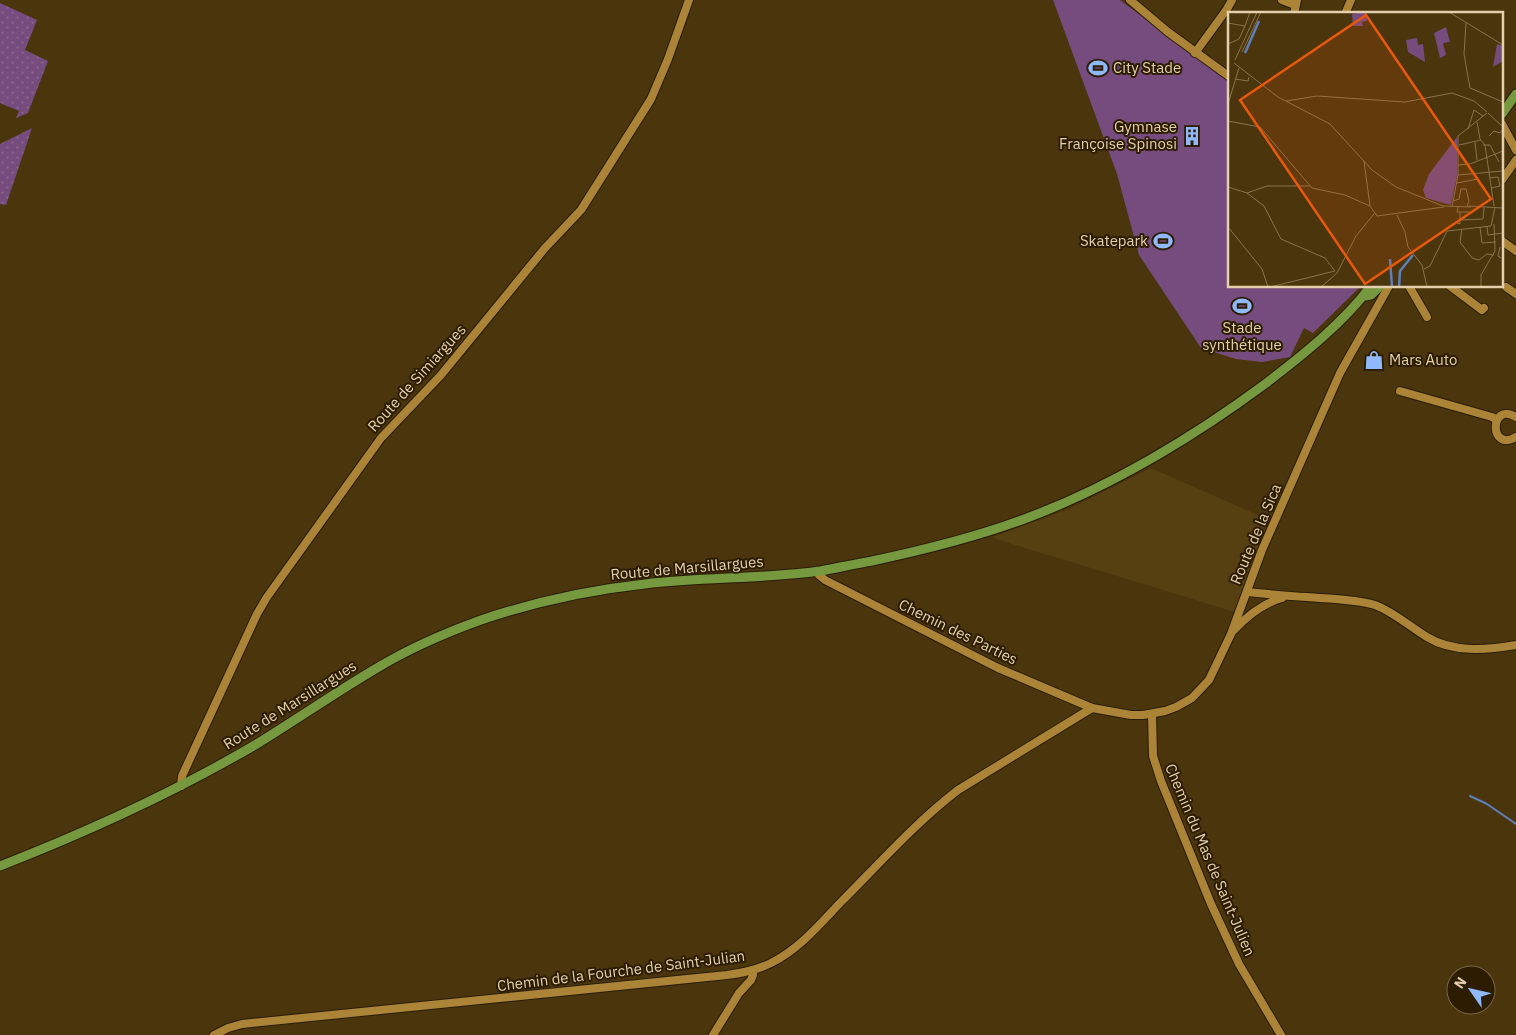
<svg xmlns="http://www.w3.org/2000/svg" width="1516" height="1035" viewBox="0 0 1516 1035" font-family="'IBM Plex Sans',sans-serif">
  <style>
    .built { fill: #563f11 }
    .grass { fill: url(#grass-dots) }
    .pitch { fill: #764c7f }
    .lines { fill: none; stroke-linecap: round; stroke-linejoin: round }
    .stream { stroke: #5e7fb8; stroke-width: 2 }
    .minor-casing { stroke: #2b1e06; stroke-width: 10 }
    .major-casing { stroke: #2b1e06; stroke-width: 11 }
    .minor { stroke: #ab8438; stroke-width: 8 }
    .major { stroke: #76993f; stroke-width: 9 }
    .labels { text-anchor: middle; stroke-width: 4; stroke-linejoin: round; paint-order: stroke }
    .poi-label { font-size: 15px; fill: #e5d0ad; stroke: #2d1d00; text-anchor: start }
    .street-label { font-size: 15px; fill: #e5d0ad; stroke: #2d1d00 }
    .inset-river { fill: none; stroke: #5e7fb8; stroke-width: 2.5 }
    .inset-road { fill: none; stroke: #88734c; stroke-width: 1 }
    .view { fill: #e8590c; fill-opacity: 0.15; stroke: #e8590c; stroke-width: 2.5 }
    .inset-edge { fill: none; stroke: #e5d0ad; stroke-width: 2.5 }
  </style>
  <defs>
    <pattern id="grass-dots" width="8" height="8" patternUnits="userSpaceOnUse" patternTransform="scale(1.25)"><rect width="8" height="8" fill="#764c7f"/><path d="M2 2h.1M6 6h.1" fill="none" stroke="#89658e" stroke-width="1.8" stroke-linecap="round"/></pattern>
  </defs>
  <rect width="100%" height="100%" fill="#4a350c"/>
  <path class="built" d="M 1151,468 L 1267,519 L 1235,612 L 1002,541 L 993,537 L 1069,509 Z"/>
  <g class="grass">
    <path d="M 0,3 L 37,20 L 25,50 L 48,61 L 28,113 L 16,118 L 19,111 L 0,103 Z"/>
    <path d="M 32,128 L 6,205 L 0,204 L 0,144 Z"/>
  </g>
  <path class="pitch" d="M 1053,0 L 1120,0 L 1230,82 L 1230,286 L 1361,286 L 1313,333 L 1304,328 L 1290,357 L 1262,362 L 1236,359 L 1201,348 L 1139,255 L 1117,174 Z"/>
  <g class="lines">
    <path class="stream" d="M 1470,796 L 1487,804 L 1516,824"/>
    <g class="minor-casing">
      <g id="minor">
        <path d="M 1130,0 L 1168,32 L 1230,77"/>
        <path d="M 1282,0 L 1295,5"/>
        <path d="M 1294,14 L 1297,0"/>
        <path d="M 1345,14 L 1351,0"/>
        <path d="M 1195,53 L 1227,9 L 1232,0"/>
        <path d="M 1502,124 L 1516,150"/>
        <path d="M 1502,180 L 1516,160"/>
        <path d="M 1502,241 L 1516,251"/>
        <path d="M 1409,286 L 1427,317"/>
        <path d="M 1450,286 L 1482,310 L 1484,308"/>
        <path d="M 1506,287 L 1516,294"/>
        <path d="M 1400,391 L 1492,417 L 1497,420"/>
        <path d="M 1516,417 C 1489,401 1489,453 1516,437"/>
        <path d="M 817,571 L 819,575 L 825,580 L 998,668 L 1092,708 L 1131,715 L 1143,715 L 1165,711 L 1176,707 L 1192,698 L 1209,680 L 1231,634 L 1262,550 L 1340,373 L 1389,286"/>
        <path d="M 1247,592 C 1267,594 1287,596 1307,597 C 1329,599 1354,599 1375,605 C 1394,612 1410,627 1427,637 C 1453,653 1487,650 1516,645"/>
        <path d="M 1234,630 C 1247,616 1264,603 1282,598"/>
        <path d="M 1152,714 L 1153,756 L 1161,781 L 1211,904 L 1239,964 L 1281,1035"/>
        <path d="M 181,786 L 182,776 L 257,614 L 267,597 L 381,438 L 441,375 L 545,248 L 581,210 L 651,99 L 668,59 L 689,0"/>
        <path d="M 214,1035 L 228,1028 L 242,1024 L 727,975 C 742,973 757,970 771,963 C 799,949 819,925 840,903 C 878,865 915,823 958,790 L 1092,708"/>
        <path d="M 713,1035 L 739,993 L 751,980 L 753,975 L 753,970"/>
      </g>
    </g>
    <g class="major-casing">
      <g id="major">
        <path d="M 1502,114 L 1516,94"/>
        <path d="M 1367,296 L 1371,295 L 1380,286"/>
        <path d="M 0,866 C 87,832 173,793 255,745 C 296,720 336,692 377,668 C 410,648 445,633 481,620 C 534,602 589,590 645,584 C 703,577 762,579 820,571 C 837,568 855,564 872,561 C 924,550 977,537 1027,518 C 1112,486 1192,438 1265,384 C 1303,355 1343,323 1371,286"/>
      </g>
    </g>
    <use href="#minor" class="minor"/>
    <use href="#major" class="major"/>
  </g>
  <defs>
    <g id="stadium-bare" transform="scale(1.5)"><path d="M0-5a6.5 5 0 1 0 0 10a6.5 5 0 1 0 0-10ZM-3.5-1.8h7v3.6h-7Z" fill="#90b8fd" stroke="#2d1d00" stroke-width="2.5" paint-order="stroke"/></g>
    <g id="building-bare" transform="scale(1.5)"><path d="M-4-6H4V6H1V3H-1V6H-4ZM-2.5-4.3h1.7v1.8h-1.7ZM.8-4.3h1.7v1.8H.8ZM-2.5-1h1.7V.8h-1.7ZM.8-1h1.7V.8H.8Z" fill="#90b8fd" stroke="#2d1d00" stroke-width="2.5" paint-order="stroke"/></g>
    <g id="shop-bare" transform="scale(1.5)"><path d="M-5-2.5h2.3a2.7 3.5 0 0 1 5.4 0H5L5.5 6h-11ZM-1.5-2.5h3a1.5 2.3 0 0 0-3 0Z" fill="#90b8fd" stroke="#2d1d00" stroke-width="2.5" paint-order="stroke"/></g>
  </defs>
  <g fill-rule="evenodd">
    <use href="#stadium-bare" x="1098" y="68"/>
    <use href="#building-bare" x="1192" y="136"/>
    <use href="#stadium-bare" x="1163" y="241"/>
    <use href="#stadium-bare" x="1242" y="306"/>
    <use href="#shop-bare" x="1374" y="360"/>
  </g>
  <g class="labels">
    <g class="poi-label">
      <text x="1113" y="73">City Stade</text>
      <text x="1177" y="132" text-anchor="end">Gymnase<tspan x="1177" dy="17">Françoise Spinosi</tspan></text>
      <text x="1148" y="246" text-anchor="end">Skatepark</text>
      <text x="1242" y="333" text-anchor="middle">Stade<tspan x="1242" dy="17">synthétique</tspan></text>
      <text x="1389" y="365">Mars Auto</text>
    </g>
    <g class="street-label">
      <text transform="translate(417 378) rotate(-48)" y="5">Route de Simiargues</text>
      <text transform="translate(1256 534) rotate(-67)" y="5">Route de la Sica</text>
      <text transform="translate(687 568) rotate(-5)" y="5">Route de Marsillargues</text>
      <text transform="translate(958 632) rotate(26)" y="5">Chemin des Parties</text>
      <text transform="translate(290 705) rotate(-32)" y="5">Route de Marsillargues</text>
      <text transform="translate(1210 860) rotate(67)" y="5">Chemin du Mas de Saint-Julien</text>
      <text transform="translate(621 971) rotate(-7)" y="5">Chemin de la Fourche de Saint-Julian</text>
    </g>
  </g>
  <g transform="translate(1228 12)">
    <rect width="275" height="275" fill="#4a350c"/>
    <path d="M 138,0 L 139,9 L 134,10 L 135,14 L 125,14 L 124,2 ZM 218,15 L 222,30 L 215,31 L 218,43 L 212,46 L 206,21 ZM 189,26 L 190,33 L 195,32 L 197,50 L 180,40 L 178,28 ZM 269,32 L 275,34 L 275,49 L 265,55 Z" fill="#764c7f"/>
    <path d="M 229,125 L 229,164 L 223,193 L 198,186 L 195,178 L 201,162 Z" fill="#764c7f"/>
    <path class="inset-river" d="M 17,41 L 31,9M 162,247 L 164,275M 171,275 L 172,259 L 185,243"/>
    <path class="inset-road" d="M 221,0 L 275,33M 0,11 L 17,14 L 22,0M 238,11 L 236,42 L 242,76 L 275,90M 0,32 L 11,27 L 17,14M 14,40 L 33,0M 7,48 L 29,0M 6,51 L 50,85 L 102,112 L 144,158 L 168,175 L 215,194 L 243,195M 7,67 L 20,69 L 21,65M 58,89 L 89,84 L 177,90 L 224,81 L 246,89 L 259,100M 0,92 L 11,56M 260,101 L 275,115M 0,109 L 32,115 L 84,176 L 117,183 L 142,194M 249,110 L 252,127 L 257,133 L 266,194M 240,117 L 246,98 L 255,104M 261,124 L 266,119 L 272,121 L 275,117M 247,130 L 249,148M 231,133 L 253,128M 255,133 L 262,133 L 271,150M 136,149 L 142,194 L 149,204 L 216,195M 230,153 L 242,152 L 275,139M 230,163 L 275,159M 261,166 L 270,165 L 272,174 L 263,176M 229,171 L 250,167M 0,175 L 19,181 L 36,194 L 53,227 L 97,246 L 107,259M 19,181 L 39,174 L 82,174M 225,189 L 231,187 L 233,177 L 238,177 L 241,189 L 239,194M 240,194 L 275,196M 224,195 L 230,163 L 230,124 L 259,101M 230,195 L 229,200 L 244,200M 169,203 L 177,220 L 180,235 L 194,253 L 199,275M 232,208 L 255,207 L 256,195M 227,210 L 232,212 L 232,200M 0,215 L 34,257 L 40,275M 252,215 L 254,231 L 268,230M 259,215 L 260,223 L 275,221M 234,217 L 232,230 L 244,246 L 251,248 L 259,242 L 266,243M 270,244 L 273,246 L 272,245 L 270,244 L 272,235M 196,257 L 202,254 L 219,219 L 263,214 L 267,195M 42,275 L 107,259M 93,275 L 109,261 L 128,224 L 146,202M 253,275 L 253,263 L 267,239 L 266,212"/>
    <path class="view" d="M 138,3 L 263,187 L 137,272 L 12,88 Z"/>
    <rect width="275" height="275" class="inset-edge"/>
  </g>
  <g transform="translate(1471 990) rotate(304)"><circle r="24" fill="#2d1d00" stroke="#776545"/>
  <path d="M0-4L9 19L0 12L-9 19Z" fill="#90b8fd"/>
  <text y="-8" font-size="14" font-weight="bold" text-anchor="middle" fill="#e5d0ad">N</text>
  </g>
</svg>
